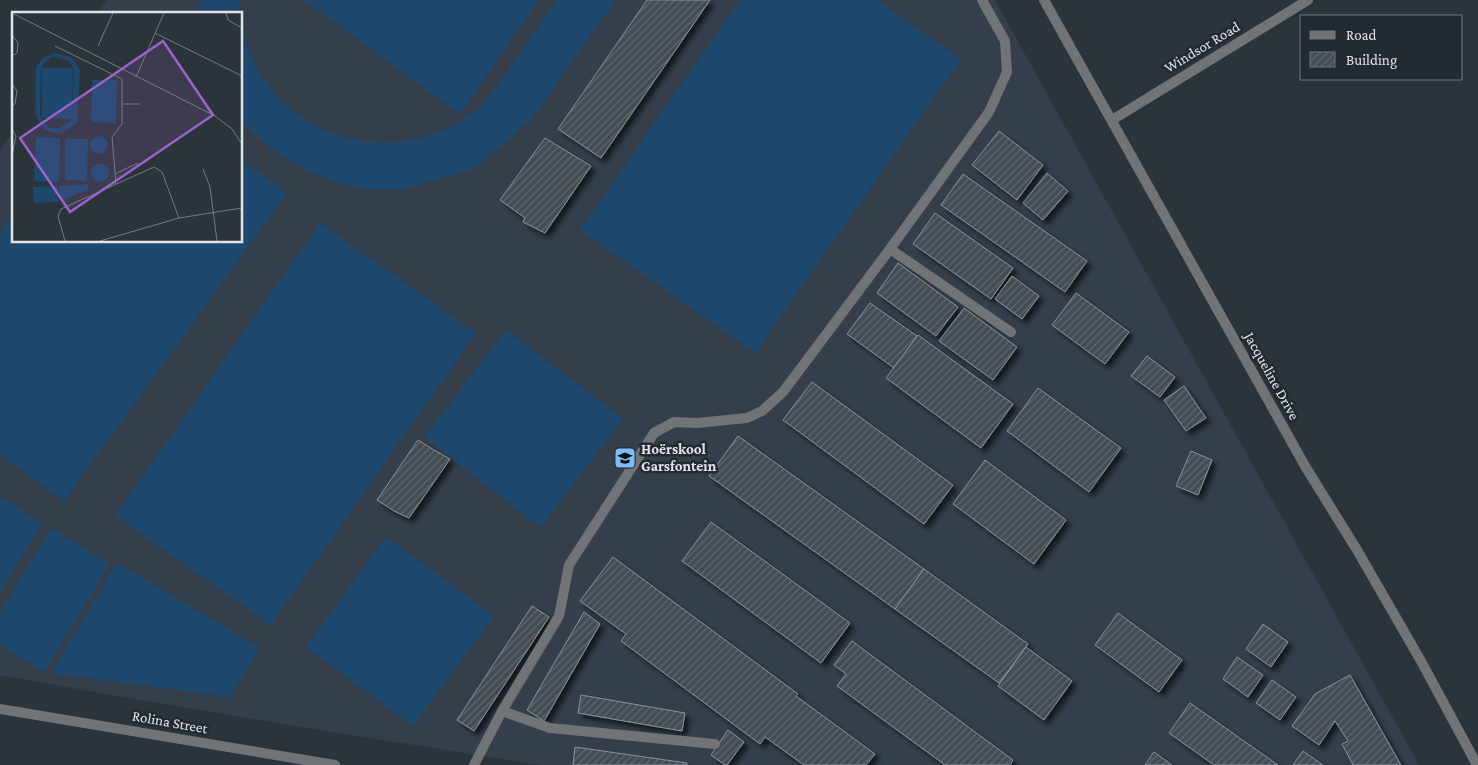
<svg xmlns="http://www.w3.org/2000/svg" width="1478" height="765" viewBox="0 0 1478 765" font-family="'Crimson Pro',serif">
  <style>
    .built { fill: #343f4b }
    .pitch { fill: #1e486d }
    .building { fill: url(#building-hatch); stroke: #89919a; filter: url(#shadow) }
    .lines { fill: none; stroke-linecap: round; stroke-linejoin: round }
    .service { stroke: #707477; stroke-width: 10 }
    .minor { stroke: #707477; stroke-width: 10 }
    .tertiary { stroke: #707477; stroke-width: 10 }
    .labels { text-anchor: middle; stroke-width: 5; stroke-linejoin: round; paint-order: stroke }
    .street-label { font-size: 15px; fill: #e0e4e9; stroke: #232a30 }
    .poi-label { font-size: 15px; font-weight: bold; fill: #e0e4e9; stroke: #232a30; text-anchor: start }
    .inset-road { fill: none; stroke: #747a81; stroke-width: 1 }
    .view { fill: #9963cc; fill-opacity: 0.15; stroke: #9963cc; stroke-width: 2.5 }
    .inset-edge { fill: none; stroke: #e0e4e9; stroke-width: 2.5 }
  </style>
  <defs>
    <pattern id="building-hatch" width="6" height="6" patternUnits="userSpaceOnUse" patternTransform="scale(1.25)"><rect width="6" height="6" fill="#454c54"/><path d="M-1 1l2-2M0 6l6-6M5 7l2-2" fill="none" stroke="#60666d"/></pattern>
    <filter id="shadow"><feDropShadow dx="4.5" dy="4.5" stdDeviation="2.5" flood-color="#0009"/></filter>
  </defs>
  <rect width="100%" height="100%" fill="#2c343b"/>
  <path class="built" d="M 107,0 L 995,0 L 1419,765 L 540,765 L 295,726 L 106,694 L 0,675 L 0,150 L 14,131 L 14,241 L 241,241 L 241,14 L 97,14 Z"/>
  <g class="pitch">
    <path d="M 199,0 L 239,0 L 240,14 L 200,14 Z"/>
    <path d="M 304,0 L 539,0 L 460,114 Z"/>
    <path d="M 557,0 L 616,0 L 530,121 L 474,169 L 405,189 L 377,190 L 343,185 L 307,171 L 270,148 L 247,127 L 241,119 L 241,25 C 247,44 252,63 264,80 C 310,149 413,163 476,110 C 491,96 502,79 514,62 C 528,42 543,21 557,0 Z"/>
    <path d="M 740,0 L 877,0 L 961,59 L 755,353 L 580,230 Z"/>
    <path d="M 241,160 L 287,193 L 64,501 L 0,454 L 0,233 L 14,213 L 14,241 L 241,241 Z"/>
    <path d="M 320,223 L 476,333 L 271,625 L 115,516 Z"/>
    <path d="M 506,330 L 623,419 L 540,527 L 424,437 Z"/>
    <path d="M 0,497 L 42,523 L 0,593 Z"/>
    <path d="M 51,528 L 110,564 L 44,672 L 0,645 L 0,613 Z"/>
    <path d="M 386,537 L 494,616 L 413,726 L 306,647 Z"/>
    <path d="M 117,563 L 260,648 L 231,697 L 51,673 Z"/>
  </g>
  <g class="building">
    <path d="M 647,0 L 710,0 L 601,158 L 558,129 Z"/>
    <path d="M 999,131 L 1043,165 L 1017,200 L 972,165 Z"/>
    <path d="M 545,138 L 591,166 L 545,233 L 523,222 L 525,218 L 500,200 Z"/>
    <path d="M 1047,173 L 1068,191 L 1043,220 L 1023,203 Z"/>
    <path d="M 963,174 L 1087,261 L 1065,292 L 941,205 Z"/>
    <path d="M 935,213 L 1013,268 L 991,299 L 913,244 Z"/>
    <path d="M 898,263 L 958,307 L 936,336 L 877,293 Z"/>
    <path d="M 1012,276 L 1039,296 L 1022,319 L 995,299 Z"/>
    <path d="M 1076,293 L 1129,332 L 1105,364 L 1052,325 Z"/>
    <path d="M 870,303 L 917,336 L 894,368 L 847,334 Z"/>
    <path d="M 964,308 L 1017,347 L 993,380 L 939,341 Z"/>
    <path d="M 918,335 L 1013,404 L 981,448 L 886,378 Z"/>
    <path d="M 1147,356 L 1175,377 L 1160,397 L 1131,376 Z"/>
    <path d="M 812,382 L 953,485 L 924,524 L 783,420 Z"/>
    <path d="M 1184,386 L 1206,418 L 1186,431 L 1164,400 Z"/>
    <path d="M 1038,388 L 1121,448 L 1089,492 L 1007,431 Z"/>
    <path d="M 738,436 L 924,569 L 895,609 L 709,476 Z"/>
    <path d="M 418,440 L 434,450 L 450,459 L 409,518 L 394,511 L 377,500 Z"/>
    <path d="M 1191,451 L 1212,460 L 1198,495 L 1176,486 Z"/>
    <path d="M 985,460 L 1066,520 L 1034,564 L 953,504 Z"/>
    <path d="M 711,522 L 850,623 L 821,663 L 682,561 Z"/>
    <path d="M 613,557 L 798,694 L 796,696 L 875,754 L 866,765 L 804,765 L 765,737 L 760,744 L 621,641 L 626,634 L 580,601 Z"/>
    <path d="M 924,569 L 1028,644 L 999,683 L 895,609 Z"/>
    <path d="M 532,606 L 549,617 L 474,731 L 457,720 Z"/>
    <path d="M 584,612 L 600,624 L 544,721 L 527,710 Z"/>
    <path d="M 1118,613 L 1182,660 L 1159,692 L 1095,645 Z"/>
    <path d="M 1263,624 L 1288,642 L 1271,667 L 1246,649 Z"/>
    <path d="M 852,641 L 1013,760 L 1010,765 L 945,765 L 837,686 L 846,674 L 834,665 Z"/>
    <path d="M 1026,647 L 1072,681 L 1044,720 L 998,686 Z"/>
    <path d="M 1237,657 L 1263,675 L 1248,697 L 1223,679 Z"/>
    <path d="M 1350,675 L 1401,765 L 1353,765 L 1342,744 L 1348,741 L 1335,721 L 1319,745 L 1292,726 L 1315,694 Z"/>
    <path d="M 1272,680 L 1296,697 L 1280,720 L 1256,703 Z"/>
    <path d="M 581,695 L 685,713 L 682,731 L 578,713 Z"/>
    <path d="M 1190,703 L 1278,765 L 1214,765 L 1169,733 Z"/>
    <path d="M 728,730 L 744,742 L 727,765 L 725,765 L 711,755 Z"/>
    <path d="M 575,747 L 687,763 L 687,765 L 573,765 Z"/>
    <path d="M 1303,751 L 1323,765 L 1293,765 Z"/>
    <path d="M 1154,752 L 1172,765 L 1145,765 Z"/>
  </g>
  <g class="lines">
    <g class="service">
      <path d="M 890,249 L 1011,332"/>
      <path d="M 502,711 L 550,728 L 715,744"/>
      <path d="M 474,765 L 502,711 L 559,616 L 569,565 L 654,433 L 674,422 L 697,423 L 747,418 L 762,411 L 783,392 L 890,249 L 989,112 L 1007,72 L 1005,41 L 982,0"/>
    </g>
    <path class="minor" d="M 0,709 L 335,765"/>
    <g class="tertiary">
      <path d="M 1044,0 L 1305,466 L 1357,550 L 1421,661 L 1477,765"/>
      <path d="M 1112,120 L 1308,0"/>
    </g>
  </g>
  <defs>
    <g id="school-square" transform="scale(1.125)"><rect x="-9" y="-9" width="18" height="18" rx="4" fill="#7ebdf9" stroke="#232a30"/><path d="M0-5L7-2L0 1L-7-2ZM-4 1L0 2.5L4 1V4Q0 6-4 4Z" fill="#111"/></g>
  </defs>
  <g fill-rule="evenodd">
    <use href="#school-square" x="625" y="458"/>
  </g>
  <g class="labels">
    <g class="street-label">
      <text transform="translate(1202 47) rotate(-31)" y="5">Windsor Road</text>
      <text transform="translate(1272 376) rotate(61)" y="5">Jacqueline Drive</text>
      <text transform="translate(170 722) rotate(10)" y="5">Rolina Street</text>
    </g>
    <g class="poi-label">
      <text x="641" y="454">Hoërskool<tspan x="641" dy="17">Garsfontein</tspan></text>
    </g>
  </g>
  <g transform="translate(12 12)">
    <rect width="230" height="230" fill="#2c343b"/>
    <path d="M 42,41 L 59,45 L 68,58 L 65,111 L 49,122 L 31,117 L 23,101 L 24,55 L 30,47 ZM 40,45 L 55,48 L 61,54 L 62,60 L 60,107 L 61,56 L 30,56 L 30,106 L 60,107 L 47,117 L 36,115 L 30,109 L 28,102 L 29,59 L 32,51 ZM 80,68 L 105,68 L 104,111 L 79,110 ZM78 133a9 9 0 1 1 18 0a9 9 0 1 1-18 0ZM 24,125 L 48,126 L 47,170 L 22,169 ZM 53,127 L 76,127 L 75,169 L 53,168 ZM79 161a9 9 0 1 1 18 0a9 9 0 1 1-18 0ZM 76,172 L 76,178 L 48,189 L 47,174 ZM 46,174 L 47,190 L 22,191 L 21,175 Z" fill="#1e486d" fill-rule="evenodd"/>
    <path class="inset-road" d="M 0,1 L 203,104 L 220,117 L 230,132M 214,1 L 216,8 L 230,16M 143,21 L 230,64M 0,23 L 6,31 L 5,41 L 0,44M 43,34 L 110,67 L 110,112 L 100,125 L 104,172M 86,34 L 101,1M 124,65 L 152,1M 0,72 L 5,79 L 3,92 L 0,94M 111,92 L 128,92M 0,117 L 4,124 L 0,144M 191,157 L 198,175 L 205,229M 103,162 L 126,151M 53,229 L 46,204 L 49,197 L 142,155 L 150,160 L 167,206M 88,229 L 167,206 L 230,196"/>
    <path class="view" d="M 151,29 L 201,103 L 58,200 L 8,126 Z"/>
    <rect width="230" height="230" class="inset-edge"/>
  </g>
  <rect x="1300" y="15" width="162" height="65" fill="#232a30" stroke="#6f747a"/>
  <rect x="1310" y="31" width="25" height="8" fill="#707477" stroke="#6f747a"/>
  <text x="1346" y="40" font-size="15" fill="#e0e4e9">Road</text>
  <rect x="1310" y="52" width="25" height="15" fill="url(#building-hatch)" stroke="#6f747a"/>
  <text x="1346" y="65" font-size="15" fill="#e0e4e9">Building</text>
</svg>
